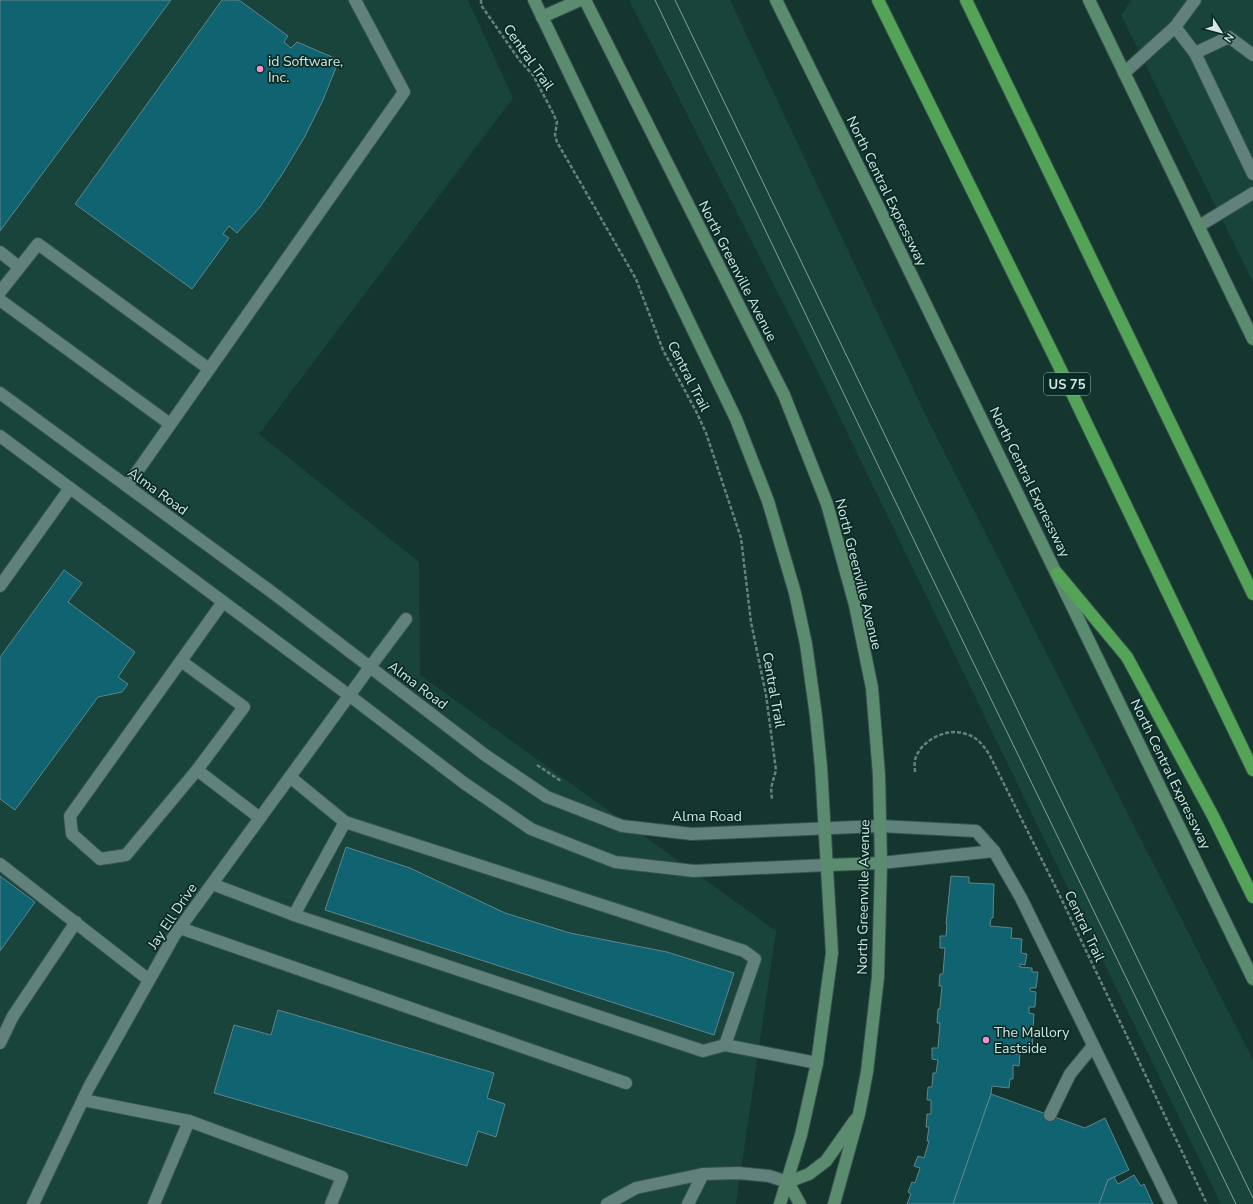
<svg xmlns="http://www.w3.org/2000/svg" width="1253" height="1204" viewBox="0 0 1253 1204" font-family="'Nunito Sans',sans-serif">
  <style>
    .built { fill: #18443c }
    .building { fill: #106471; stroke: #60848b }
    .lines { fill: none; stroke-linecap: round; stroke-linejoin: round }
    .service-casing { stroke: #37524c; stroke-width: 14 }
    .minor-casing { stroke: #37524c; stroke-width: 14 }
    .tertiary-casing { stroke: #37524c; stroke-width: 14 }
    .secondary-casing { stroke: #37524c; stroke-width: 14 }
    .motorway-casing { stroke: #37524c; stroke-width: 14 }
    .path { stroke: #67827c; stroke-width: 2.5; stroke-dasharray: 4 2; stroke-linecap: butt }
    .service { stroke: #60827a; stroke-width: 12 }
    .minor { stroke: #60827a; stroke-width: 12 }
    .tertiary { stroke: #60827a; stroke-width: 12 }
    .secondary { stroke: #5c8c70; stroke-width: 12 }
    .motorway { stroke: #54a458; stroke-width: 12 }
    .tram { stroke: #859e98; stroke-width: 1 }
    .poi-dot { fill: #f590d1; stroke: #092b25; stroke-width: 1.5 }
    .labels { text-anchor: middle; stroke-width: 3.5; stroke-linejoin: round; paint-order: stroke }
    .shield { fill: #092b25; stroke: #98afa9; stroke-width: 1 }
    .shield-label { font-size: 13px; font-weight: bold; fill: #d5e7e2 }
    .street-label { font-size: 14px; fill: #d5e7e2; stroke: #092b25 }
    .poi-label { font-size: 14px; fill: #d5e7e2; stroke: #092b25; text-anchor: start }
  </style>
  <rect width="100%" height="100%" fill="#14362f"/>
  <g class="built">
    <path d="M 0,0 L 468,0 L 513,98 L 259,434 L 419,562 L 420,675 L 776,931 L 736,1204 L 0,1204 Z"/>
    <path d="M 629,0 L 730,0 L 927,418 L 1253,1060 L 1253,1204 L 1221,1204 L 812,360 Z"/>
    <path d="M 1132,0 L 1253,0 L 1253,282 L 1121,15 Z"/>
  </g>
  <g class="building">
    <path d="M 1,0 L 171,0 L 0,231 L 0,1 Z"/>
    <path d="M 222,0 L 239,0 L 288,36 L 284,42 L 291,48 L 297,42 L 339,60 L 323,100 L 304,138 L 283,173 L 260,207 L 237,233 L 229,226 L 223,234 L 229,238 L 192,289 L 75,204 Z"/>
    <path d="M 64,570 L 82,583 L 68,602 L 135,652 L 118,677 L 128,684 L 122,692 L 98,697 L 15,810 L 0,799 L 0,657 Z"/>
    <path d="M 346,847 L 410,868 L 505,913 L 570,933 L 667,952 L 734,973 L 714,1035 L 325,910 Z"/>
    <path d="M 0,876 L 35,902 L 0,951 Z"/>
    <path d="M 951,876 L 969,877 L 969,883 L 994,884 L 993,918 L 991,918 L 990,926 L 1012,928 L 1011,938 L 1022,939 L 1021,953 L 1027,954 L 1025,965 L 1020,964 L 1020,967 L 1032,968 L 1032,972 L 1038,972 L 1036,988 L 1030,988 L 1030,991 L 1036,992 L 1035,1007 L 1029,1007 L 1029,1013 L 1034,1014 L 1033,1030 L 1028,1030 L 1028,1033 L 1033,1033 L 1032,1049 L 1026,1048 L 1026,1053 L 1013,1052 L 1013,1054 L 1020,1054 L 1019,1066 L 1013,1065 L 1013,1079 L 1010,1079 L 1009,1088 L 992,1086 L 991,1094 L 953,1204 L 907,1204 L 911,1194 L 908,1192 L 912,1182 L 915,1183 L 920,1168 L 914,1166 L 918,1156 L 924,1158 L 929,1141 L 927,1141 L 929,1127 L 926,1127 L 927,1114 L 931,1114 L 931,1100 L 927,1100 L 928,1087 L 932,1087 L 933,1073 L 936,1073 L 938,1060 L 932,1059 L 932,1048 L 938,1048 L 940,1023 L 937,1023 L 938,1009 L 940,1009 L 940,1006 L 942,986 L 939,986 L 940,974 L 943,974 L 945,948 L 940,948 L 940,936 L 946,936 L 947,924 L 946,924 Z"/>
    <path d="M 278,1010 L 494,1073 L 487,1098 L 505,1104 L 496,1137 L 478,1131 L 467,1166 L 214,1093 L 234,1025 L 271,1035 Z"/>
    <path d="M 991,1094 L 1085,1128 L 1105,1118 L 1129,1170 L 1108,1180 L 1099,1204 L 953,1204 Z"/>
    <path d="M 1134,1175 L 1141,1186 L 1144,1184 L 1153,1204 L 1099,1204 L 1108,1180 L 1114,1177 L 1118,1184 Z"/>
  </g>
  <g class="lines">
    <g class="service-casing">
      <g id="service">
        <path d="M 1175,27 L 1195,53"/>
        <path d="M 1253,55 L 1229,37 L 1195,53 L 1253,174"/>
        <path d="M 1124,73 L 1175,27 L 1195,0"/>
        <path d="M 1199,226 L 1253,193"/>
        <path d="M 0,252 L 19,267"/>
        <path d="M 0,292 L 38,244 L 209,369"/>
        <path d="M 0,300 L 170,424"/>
        <path d="M 127,486 L 404,92 L 355,0"/>
        <path d="M 0,586 L 70,488"/>
        <path d="M 223,602 L 70,816 L 72,834 L 100,859 L 126,855 L 197,770 L 260,818"/>
        <path d="M 181,661 L 244,707 L 197,770"/>
        <path d="M 370,667 L 406,619"/>
        <path d="M 290,777 L 345,822 L 744,951 L 755,959 L 725,1045 L 703,1051 L 294,915"/>
        <path d="M 880,826 L 976,831 L 994,851 L 1021,898 L 1171,1204"/>
        <path d="M 881,863 L 994,851"/>
        <path d="M 0,864 L 149,980"/>
        <path d="M 212,884 L 294,915 L 345,822"/>
        <path d="M 180,928 L 626,1083"/>
        <path d="M 0,1043 L 13,1016 L 76,922"/>
        <path d="M 725,1045 L 817,1063"/>
        <path d="M 83,1100 L 189,1121 L 342,1177 L 331,1204"/>
        <path d="M 1050,1115 L 1070,1074 L 1093,1046"/>
        <path d="M 154,1204 L 189,1121"/>
        <path d="M 607,1204 L 636,1188 L 703,1174 L 738,1173 L 769,1176 L 788,1182"/>
        <path d="M 688,1204 L 703,1174"/>
      </g>
    </g>
    <g class="minor-casing">
      <path id="minor" d="M 33,1204 L 89,1087 L 174,936 L 370,667"/>
    </g>
    <g class="tertiary-casing">
      <g id="tertiary">
        <path d="M 0,393 L 277,596 L 485,755 L 547,797 L 622,826 L 692,834 L 880,826"/>
        <path d="M 0,436 L 350,696 L 464,783 L 531,829 L 615,862 L 694,871 L 828,865"/>
      </g>
    </g>
    <g class="secondary-casing">
      <g id="secondary">
        <path d="M 534,0 L 736,419 L 768,501 L 795,593 L 806,644 L 816,716 L 821,767 L 832,953 L 817,1063 L 801,1135 L 780,1204"/>
        <path d="M 585,0 L 784,395 L 827,504 L 855,605 L 872,688 L 879,775 L 881,863 L 878,977 L 867,1072 L 859,1114 L 834,1204"/>
        <path d="M 776,0 L 877,204 L 1253,979"/>
        <path d="M 1089,0 L 1253,339"/>
        <path d="M 542,17 L 580,0"/>
        <path d="M 828,865 L 881,863"/>
        <path d="M 800,1204 L 788,1182 L 809,1174 L 826,1161 L 855,1120"/>
      </g>
    </g>
    <g class="motorway-casing">
      <g id="motorway">
        <path d="M 878,0 L 1057,362 L 1253,770"/>
        <path d="M 966,0 L 1253,594"/>
        <path d="M 1057,573 L 1127,657 L 1213,816 L 1253,897"/>
      </g>
    </g>
    <g class="path">
      <path d="M 481,0 L 481,5 L 520,61 L 533,75 L 552,111 L 557,122 L 555,135 L 557,142 L 636,279 L 663,350 L 696,411 L 706,433 L 741,538 L 751,622 L 766,695 L 776,770 L 771,788 L 772,800"/>
      <path d="M 537,765 L 561,781"/>
      <path d="M 915,772 C 915,768 914,764 915,760 C 920,740 948,727 966,734 C 977,737 983,745 989,754 L 1059,894 L 1207,1204"/>
    </g>
    <use href="#service" class="service"/>
    <use href="#minor" class="minor"/>
    <use href="#tertiary" class="tertiary"/>
    <use href="#secondary" class="secondary"/>
    <use href="#motorway" class="motorway"/>
    <g class="tram">
      <path d="M 655,0 L 923,559 L 1236,1204"/>
      <path d="M 675,0 L 1253,1198"/>
    </g>
  </g>
  <g class="poi-dot">
    <circle cx="260" cy="69" r="4"/>
    <circle cx="986" cy="1040" r="4"/>
  </g>
  <g class="labels">
    <rect class="shield" x="1044" y="373" width="46" height="22" rx="3"/>
    <g class="shield-label">
      <text x="1067" y="389">US 75</text>
    </g>
    <g class="street-label">
      <text transform="translate(529 57) rotate(55)" y="5">Central Trail</text>
      <text transform="translate(887 191) rotate(64)" y="5">North Central Expressway</text>
      <text transform="translate(738 271) rotate(63)" y="5">North Greenville Avenue</text>
      <text transform="translate(689 376) rotate(63)" y="5">Central Trail</text>
      <text transform="translate(1030 482) rotate(64)" y="5">North Central Expressway</text>
      <text transform="translate(158 491) rotate(36)" y="5">Alma Road</text>
      <text transform="translate(859 574) rotate(76)" y="5">North Greenville Avenue</text>
      <text transform="translate(418 685) rotate(37)" y="5">Alma Road</text>
      <text transform="translate(774 690) rotate(80)" y="5">Central Trail</text>
      <text transform="translate(1171 774) rotate(64)" y="5">North Central Expressway</text>
      <text x="707" y="821">Alma Road</text>
      <text transform="translate(863 897) rotate(-89)" y="5">North Greenville Avenue</text>
      <text transform="translate(172 916) rotate(-56)" y="5">Jay Ell Drive</text>
      <text transform="translate(1085 926) rotate(65)" y="5">Central Trail</text>
    </g>
    <g class="poi-label">
      <text x="268" y="66">id Software,<tspan x="268" dy="16">Inc.</tspan></text>
      <text x="994" y="1037">The Mallory<tspan x="994" dy="16">Eastside</tspan></text>
    </g>
  </g>
  <g transform="translate(1221 32) rotate(126)" stroke="#092b25" stroke-width="3" paint-order="stroke">
  <path d="M0-3L7 15L0 10L-7 15Z" fill="#d5e7e2"/>
  <text y="-6" font-size="11" font-weight="bold" text-anchor="middle" fill="#d5e7e2">N</text>
  </g>
</svg>
